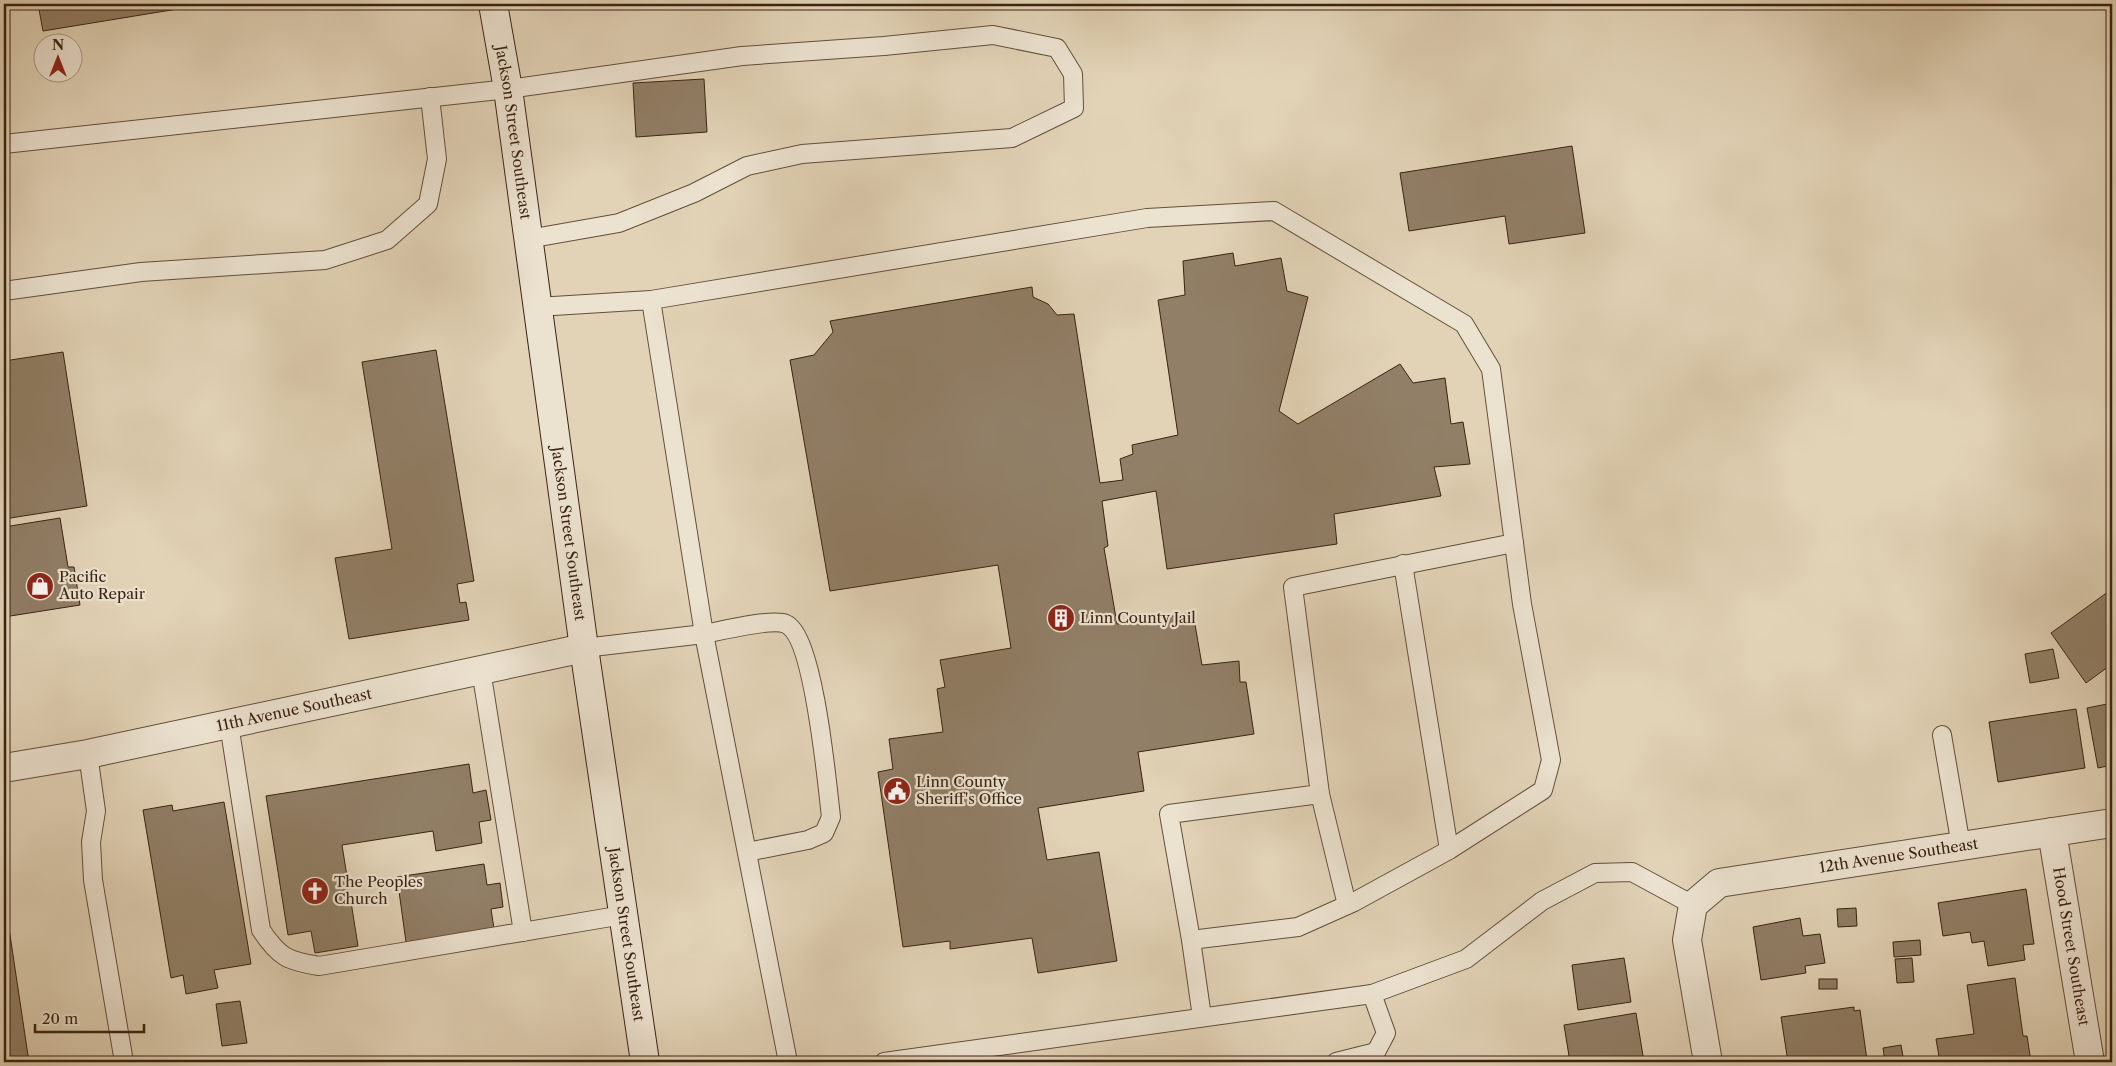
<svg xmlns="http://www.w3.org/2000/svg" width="2116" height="1066" viewBox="0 0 2116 1066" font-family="'Libre Caslon Text',serif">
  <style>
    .building { fill: #917f67; stroke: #3a2311 }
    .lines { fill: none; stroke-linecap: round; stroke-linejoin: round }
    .lane-casing { stroke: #644f3a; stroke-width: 20 }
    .street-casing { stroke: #644f3a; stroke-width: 30 }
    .secondary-casing { stroke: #3a2311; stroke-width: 30 }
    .lane { stroke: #ece2d0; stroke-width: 18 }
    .street { stroke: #ece2d0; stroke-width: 28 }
    .secondary { stroke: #ece2d0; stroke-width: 28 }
    .labels { text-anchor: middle; stroke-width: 4.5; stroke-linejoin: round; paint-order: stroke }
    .street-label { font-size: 15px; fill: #3a2311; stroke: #ece2d0 }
    .poi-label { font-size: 15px; fill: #3a2311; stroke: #ece2d0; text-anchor: start }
  </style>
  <rect width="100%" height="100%" fill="#e2d3b7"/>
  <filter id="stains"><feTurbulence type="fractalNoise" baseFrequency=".004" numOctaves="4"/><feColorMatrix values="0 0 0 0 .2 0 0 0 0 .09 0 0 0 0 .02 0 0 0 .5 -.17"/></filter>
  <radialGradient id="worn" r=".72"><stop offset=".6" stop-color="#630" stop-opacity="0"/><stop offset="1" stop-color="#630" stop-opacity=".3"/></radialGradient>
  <g class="building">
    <path d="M 38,4 L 208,4 L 43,31 Z"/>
    <path d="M 704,79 L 707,132 L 636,137 L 633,83 Z"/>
    <path d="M 1572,146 L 1585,233 L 1509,244 L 1505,216 L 1409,231 L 1400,173 Z"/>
    <path d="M 1233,253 L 1235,266 L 1281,258 L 1287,291 L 1308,297 L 1279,411 L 1298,424 L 1400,364 L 1413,383 L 1445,378 L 1451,424 L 1463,422 L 1470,464 L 1434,467 L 1441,496 L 1334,514 L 1337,544 L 1167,569 L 1156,491 L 1102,501 L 1108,546 L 1104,548 L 1117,624 L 1193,613 L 1202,665 L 1239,661 L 1240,682 L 1246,682 L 1254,734 L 1138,752 L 1144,791 L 1038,808 L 1047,860 L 1099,852 L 1117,961 L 1038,973 L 1032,938 L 950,949 L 950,941 L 903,947 L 878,772 L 893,769 L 889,739 L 943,732 L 937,689 L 945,687 L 940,660 L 1011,648 L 998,565 L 830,591 L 790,360 L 814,355 L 833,332 L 830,321 L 1032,287 L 1033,297 L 1048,304 L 1057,315 L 1074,314 L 1100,483 L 1123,480 L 1120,459 L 1133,454 L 1132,445 L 1178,435 L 1158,300 L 1185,295 L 1183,261 Z"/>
    <path d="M 436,350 L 474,581 L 457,584 L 460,603 L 466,602 L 469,620 L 349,639 L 335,558 L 392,549 L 362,362 Z"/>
    <path d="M 63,352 L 87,506 L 4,519 L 4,361 Z"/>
    <path d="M 60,518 L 68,567 L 74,567 L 80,605 L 4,617 L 4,527 Z"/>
    <path d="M 2112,589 L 2112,664 L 2086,683 L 2051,633 Z"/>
    <path d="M 2053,649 L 2059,678 L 2030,683 L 2025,654 Z"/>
    <path d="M 2112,703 L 2112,765 L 2098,768 L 2087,708 Z"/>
    <path d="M 2076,709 L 2085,768 L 1998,782 L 1989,722 Z"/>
    <path d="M 469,764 L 473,793 L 486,790 L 491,820 L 479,822 L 482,843 L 436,851 L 433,831 L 342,845 L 358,946 L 315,953 L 311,931 L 288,935 L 266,796 Z"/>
    <path d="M 224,802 L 251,964 L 214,970 L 218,988 L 186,994 L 183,975 L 171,978 L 143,810 L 172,805 L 173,811 Z"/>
    <path d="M 484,864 L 487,885 L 500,883 L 503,907 L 491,909 L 494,929 L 406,942 L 397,877 Z"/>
    <path d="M 2026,889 L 2034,944 L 2023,945 L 2025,960 L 1988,966 L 1984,941 L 1972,943 L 1970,932 L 1943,936 L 1938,903 Z"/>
    <path d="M 4,895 L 29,1062 L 4,1062 Z"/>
    <path d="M 1856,908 L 1857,926 L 1838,927 L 1837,909 Z"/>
    <path d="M 1800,918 L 1803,936 L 1820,934 L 1825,963 L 1805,966 L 1806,973 L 1761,980 L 1753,927 Z"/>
    <path d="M 1920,940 L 1921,955 L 1894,957 L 1893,942 Z"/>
    <path d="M 1624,958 L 1631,1002 L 1578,1010 L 1572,965 Z"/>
    <path d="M 1912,958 L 1914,982 L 1897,983 L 1895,959 Z"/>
    <path d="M 2015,978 L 2023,1036 L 2027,1036 L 2031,1062 L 1940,1062 L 1936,1039 L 1974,1034 L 1967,985 Z"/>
    <rect x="1819" y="979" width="18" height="10"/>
    <path d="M 240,1001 L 247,1043 L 222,1046 L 216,1004 Z"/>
    <path d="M 1854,1007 L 1854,1011 L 1860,1010 L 1867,1060 L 1862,1062 L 1788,1062 L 1781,1017 Z"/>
    <path d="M 1636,1013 L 1644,1062 L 1570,1062 L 1564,1025 Z"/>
    <path d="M 1901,1045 L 1904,1062 L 1885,1062 L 1883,1048 Z"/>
  </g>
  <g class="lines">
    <g class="lane-casing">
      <g id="lane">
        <path d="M 4,144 L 508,89 L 742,56 L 884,46 L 993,35 L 1057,48 L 1073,74 L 1074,108 L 1012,138 L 802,154 L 747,166 L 694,193 L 619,223 L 528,239"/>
        <path d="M 4,291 L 141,272 L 325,260 L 387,240 L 428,204 L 437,159 L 430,97"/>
        <path d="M 651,300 L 1147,218 L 1274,211 L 1464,324 L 1491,369 L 1522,604 L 1551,760 L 1543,790 L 1449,850 L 1354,902 L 1298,927 L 1191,940 L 1202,1017"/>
        <path d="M 537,307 L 651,300 L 704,634 C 720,631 773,618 786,624 C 814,637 827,783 831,817 L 824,833 L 808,840 L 747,852"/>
        <path d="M 1403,564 L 1449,850"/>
        <path d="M 584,648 L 704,634 L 788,1062"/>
        <path d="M 481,670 L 523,932"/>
        <path d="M 229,724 L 261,930 C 279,957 287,961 319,966 L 623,915"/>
        <path d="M 1942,735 L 1961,846"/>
        <path d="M 88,754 L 96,811 L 91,842 L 93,880 L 124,1062"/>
        <path d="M 1320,794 L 1347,905"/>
        <path d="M 1191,940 L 1169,814 L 1320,794 L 1293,587 L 1514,543"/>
        <path d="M 884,1062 L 1372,994 L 1466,959 L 1542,901 L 1595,873 L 1632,872 L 1693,905"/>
        <path d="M 1336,1062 L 1376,1052 L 1386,1033 L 1372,994"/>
      </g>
    </g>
    <g class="street-casing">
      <g id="street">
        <path id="s1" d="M 4,768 L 88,754 L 584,648"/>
        <path id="s2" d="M 2052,832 L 2090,1062"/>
        <path id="s3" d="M 1708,1062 L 1687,940 L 1693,905 L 1719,883 L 2112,823"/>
      </g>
    </g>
    <g class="secondary-casing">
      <g id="secondary">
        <path id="s4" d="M 493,4 L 508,89 L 584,648 L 645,1062"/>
      </g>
    </g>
    <use href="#lane" class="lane"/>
    <use href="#street" class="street"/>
    <use href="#secondary" class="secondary"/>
  </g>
  <defs>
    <g id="shop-disc" transform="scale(1.4375)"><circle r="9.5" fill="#8f2418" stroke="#ece2d0"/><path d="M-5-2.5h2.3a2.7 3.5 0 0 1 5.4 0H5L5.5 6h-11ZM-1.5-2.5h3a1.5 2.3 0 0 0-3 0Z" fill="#fff"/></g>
    <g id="building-disc" transform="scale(1.4375)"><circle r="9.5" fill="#8f2418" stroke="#ece2d0"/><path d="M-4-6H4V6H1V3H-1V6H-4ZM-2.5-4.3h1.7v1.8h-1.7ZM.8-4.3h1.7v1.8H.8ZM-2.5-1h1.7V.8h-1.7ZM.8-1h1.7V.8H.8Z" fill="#fff"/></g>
    <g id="civic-disc" transform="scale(1.4375)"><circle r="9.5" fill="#8f2418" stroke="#ece2d0"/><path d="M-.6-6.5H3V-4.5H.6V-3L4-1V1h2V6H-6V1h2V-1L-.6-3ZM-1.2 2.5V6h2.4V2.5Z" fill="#fff"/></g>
    <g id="church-disc" transform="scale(1.4375)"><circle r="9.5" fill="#8f2418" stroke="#ece2d0"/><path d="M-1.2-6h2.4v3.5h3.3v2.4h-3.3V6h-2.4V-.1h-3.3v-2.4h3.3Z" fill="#fff"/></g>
  </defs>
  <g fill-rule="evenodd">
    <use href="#shop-disc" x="40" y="586"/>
    <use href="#building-disc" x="1061" y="618"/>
    <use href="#civic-disc" x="897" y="791"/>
    <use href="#church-disc" x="315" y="891"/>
  </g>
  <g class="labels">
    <g class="street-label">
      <text dy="5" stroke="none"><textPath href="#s4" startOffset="130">Jackson Street Southeast</textPath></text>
      <text dy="5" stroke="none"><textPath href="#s4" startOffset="535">Jackson Street Southeast</textPath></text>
      <text dy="5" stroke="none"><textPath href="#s1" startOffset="296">11th Avenue Southeast</textPath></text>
      <text dy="5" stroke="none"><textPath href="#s3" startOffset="375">12th Avenue Southeast</textPath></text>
      <text dy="5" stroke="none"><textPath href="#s4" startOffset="940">Jackson Street Southeast</textPath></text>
      <text dy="5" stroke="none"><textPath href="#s2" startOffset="116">Hood Street Southeast</textPath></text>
    </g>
    <g class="poi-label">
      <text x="59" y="582">Pacific<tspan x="59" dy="17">Auto Repair</tspan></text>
      <text x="1080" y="623">Linn County Jail</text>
      <text x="916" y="787">Linn County<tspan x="916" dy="17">Sheriff's Office</tspan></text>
      <text x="334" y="887">The Peoples<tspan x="334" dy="17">Church</tspan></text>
    </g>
  </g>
  <rect width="2116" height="1066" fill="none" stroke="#e2d3b7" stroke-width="20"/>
  <rect x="5" y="5" width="2106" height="1056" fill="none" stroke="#3a2311" stroke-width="2.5"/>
  <rect x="10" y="10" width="2096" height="1046" fill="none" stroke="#3a2311"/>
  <g transform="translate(58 58)"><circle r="24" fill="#ece2d0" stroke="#a59684"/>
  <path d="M0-4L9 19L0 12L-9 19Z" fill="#8f2418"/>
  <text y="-8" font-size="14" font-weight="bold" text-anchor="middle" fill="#3a2311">N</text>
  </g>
  <path d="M35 1024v8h109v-8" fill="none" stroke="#3a2311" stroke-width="2.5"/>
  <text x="42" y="1024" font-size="15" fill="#3a2311" stroke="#ece2d0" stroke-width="4" paint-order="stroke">20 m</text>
  <rect width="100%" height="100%" filter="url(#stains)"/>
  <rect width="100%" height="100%" fill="url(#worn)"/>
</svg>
